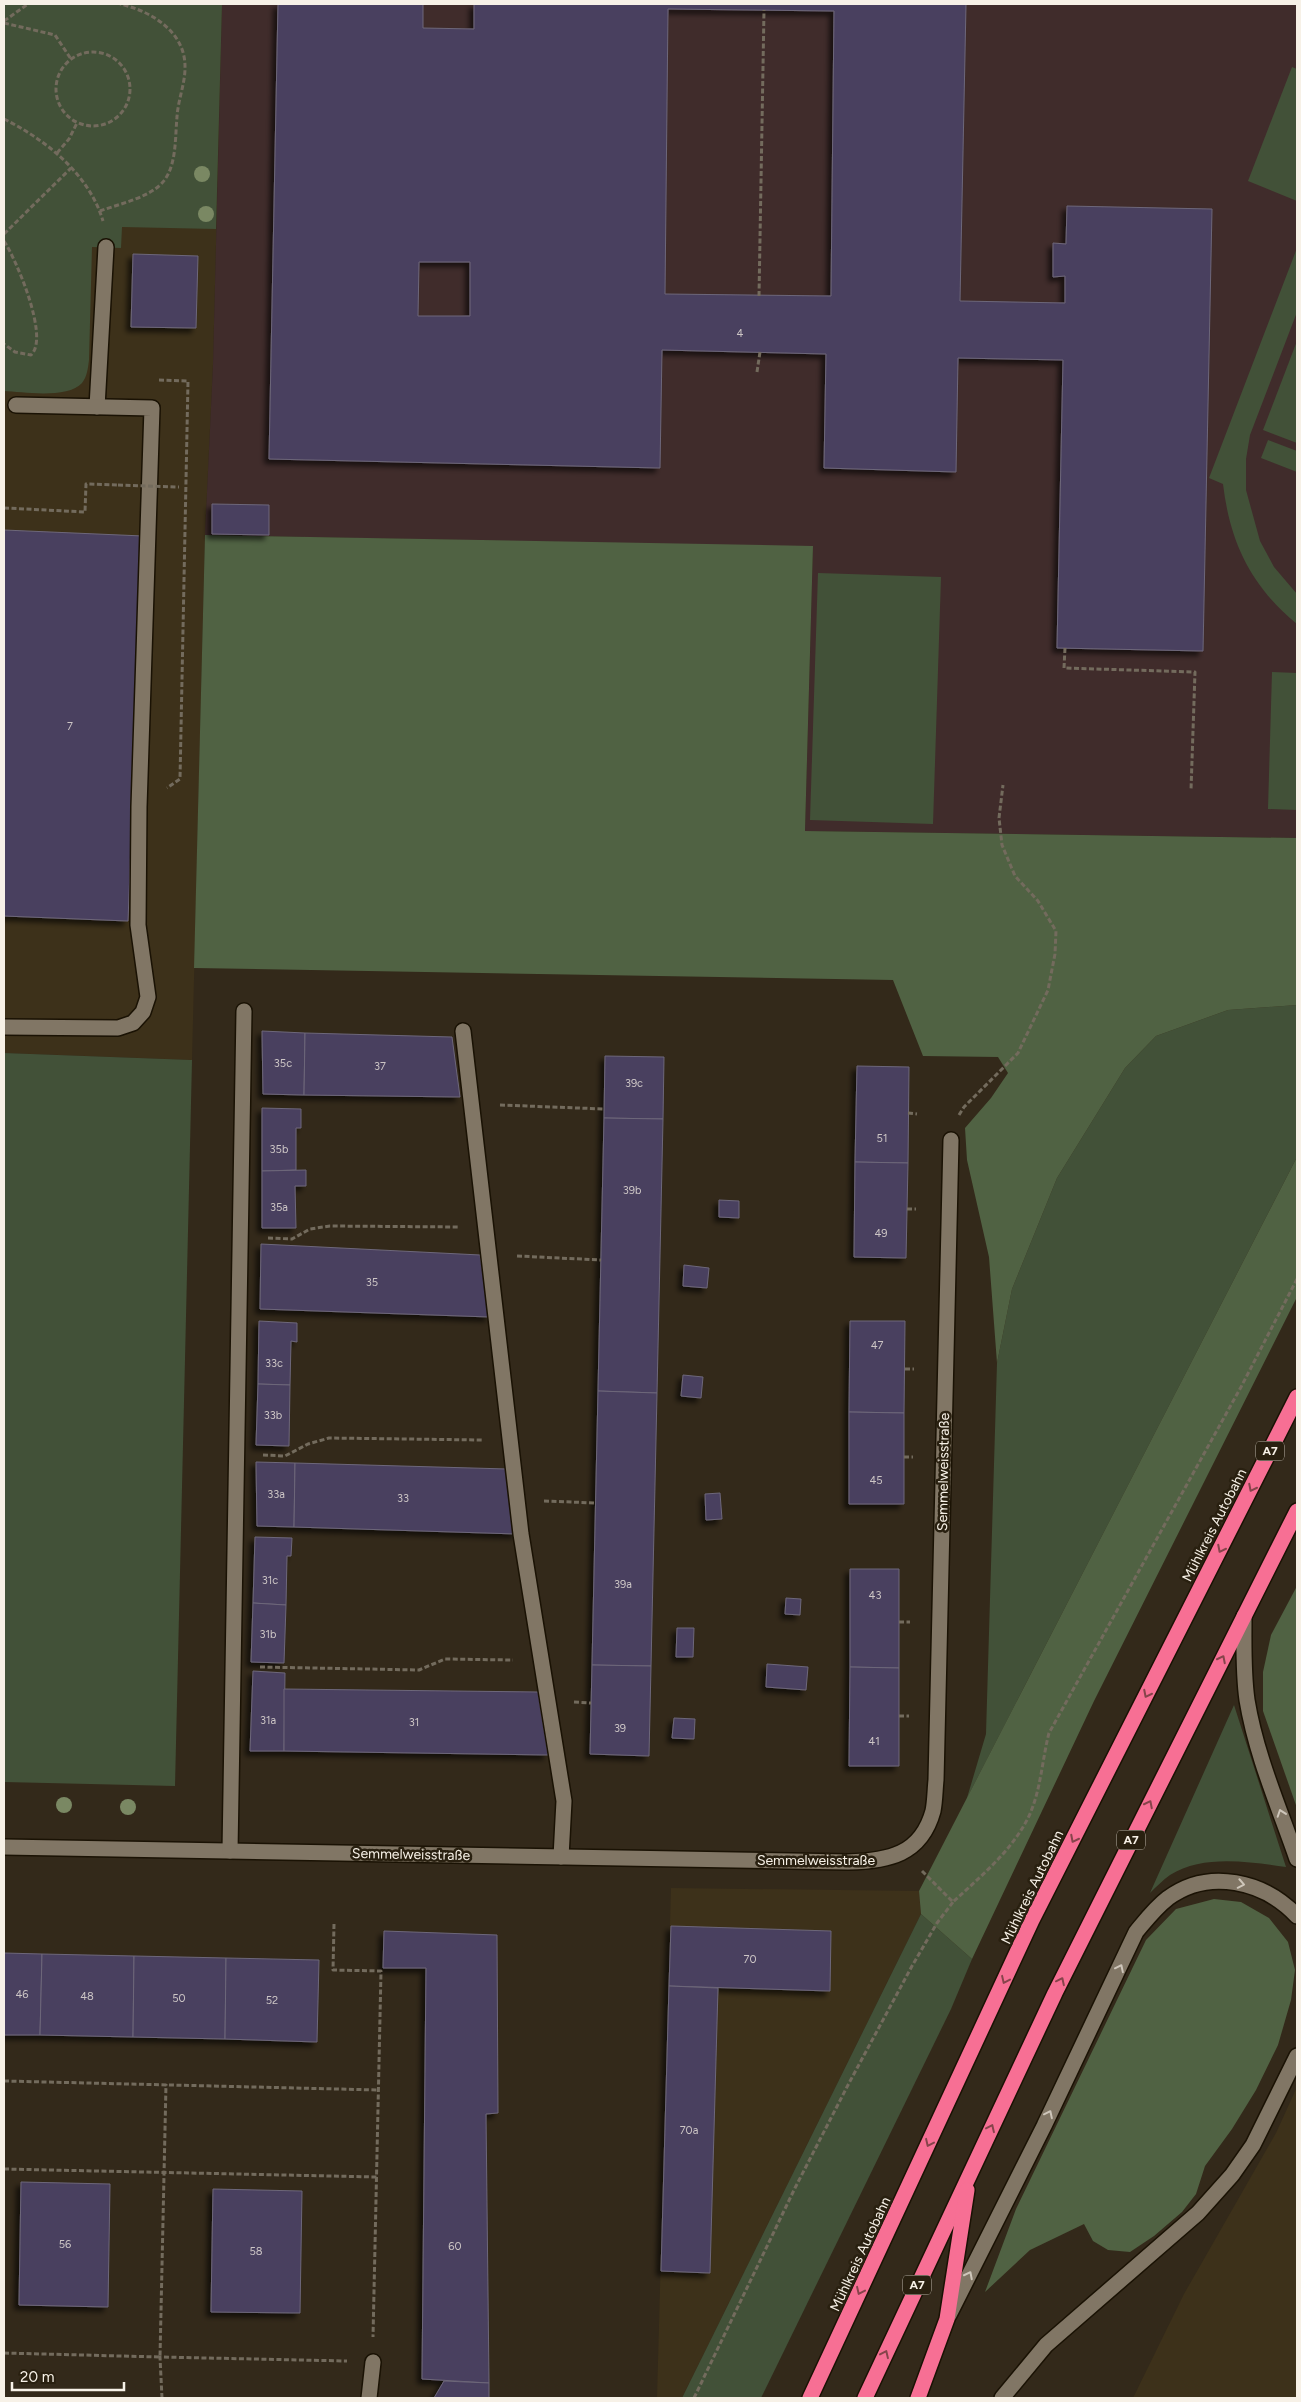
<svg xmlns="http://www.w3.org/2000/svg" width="1301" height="2402" viewBox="0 0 1301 2402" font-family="Figtree,sans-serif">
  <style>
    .built { fill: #3d311a }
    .education { fill: #402c2b }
    .green { fill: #425138 }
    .forest { fill: #506243 }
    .building { fill: #4a405f; stroke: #6d677a; fill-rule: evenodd; filter: url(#shadow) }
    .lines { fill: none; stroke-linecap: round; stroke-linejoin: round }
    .minor-casing { stroke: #1a1204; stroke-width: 18 }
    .highway-casing { stroke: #1a1204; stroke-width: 18 }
    .path { stroke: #736b5d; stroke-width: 3; stroke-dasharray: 5 2.5; stroke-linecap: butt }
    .minor { stroke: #817665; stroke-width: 15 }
    .highway { stroke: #f76f94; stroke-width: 15 }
    .path-bridge { stroke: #736b5d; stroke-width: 3; stroke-dasharray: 5 2.5; stroke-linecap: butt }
    .tree { fill: #7a8863 }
    .oneway { stroke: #86444b }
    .oneway2 { stroke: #cec6ba }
    .labels { text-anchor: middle; stroke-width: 5; stroke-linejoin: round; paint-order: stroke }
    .number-label { font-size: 11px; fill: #ccc5c5 }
    .shield { fill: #292010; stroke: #b9b2a6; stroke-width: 1 }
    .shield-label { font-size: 12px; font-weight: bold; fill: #f7f1e7 }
    .street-label { font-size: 14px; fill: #f7f1e7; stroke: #292010 }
  </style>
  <defs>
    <filter id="shadow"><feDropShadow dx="-4.5" dy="4.5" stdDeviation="2.5" flood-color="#0009"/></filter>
  </defs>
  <rect width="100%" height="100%" fill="#33291a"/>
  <g class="built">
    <path d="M 4,4 L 222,4 L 213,365 L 205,535 L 192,1060 L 4,1053 Z"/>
    <path d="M 671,1888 L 919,1891 L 921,1914 L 682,2398 L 657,2398 Z"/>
    <path d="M 1297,2087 L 1297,2398 L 1133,2398 L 1184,2294 L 1276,2133 Z"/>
  </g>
  <path class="education" d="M 222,4 L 1297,4 L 1297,838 L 805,831 L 813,547 L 205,535 L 213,365 Z"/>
  <g class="green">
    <path d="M 4,4 L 222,4 L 216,229 L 122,227 L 121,248 L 92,247 L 89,360 C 88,368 87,377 82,383 C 68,399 23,392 4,391 Z"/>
    <path d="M 1292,67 L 1297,69 L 1297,201 L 1248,181 Z"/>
    <path d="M 1297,248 L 1297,312 L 1250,435 L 1246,459 L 1246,490 L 1260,541 L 1274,567 L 1297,594 L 1297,624 C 1251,586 1230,543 1223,484 L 1209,478 Z"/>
    <path d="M 1297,341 L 1297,443 L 1263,430 Z"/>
    <path d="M 1268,440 L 1297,451 L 1297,472 L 1261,458 Z"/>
    <path d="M 818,573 L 941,577 L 933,824 L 810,820 Z"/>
    <path d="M 1272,672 L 1297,673 L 1297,810 L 1268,809 Z"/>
    <path d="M 1297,1005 L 1297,1157 L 967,1798 L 986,1734 L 997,1363 L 1012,1289 L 1057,1178 L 1125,1068 L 1156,1036 L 1228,1010 Z"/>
    <path d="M 4,1053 L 192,1060 L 175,1786 L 4,1782 Z"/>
    <path d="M 1234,1705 L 1286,1867 C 1250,1862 1203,1854 1170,1875 C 1163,1880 1156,1887 1150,1893 Z"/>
    <path d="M 921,1914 L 972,1959 L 951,2009 L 761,2398 L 682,2398 Z"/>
  </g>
  <g class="forest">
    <path d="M 205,535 L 813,546 L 805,831 L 1297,838 L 1297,1005 L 1228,1010 L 1156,1036 L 1125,1068 L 1057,1178 L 1012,1289 L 997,1363 L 989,1257 L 967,1160 L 965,1128 L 991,1098 L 1008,1073 L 998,1057 L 923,1056 L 893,980 L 194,968 Z"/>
    <path d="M 1297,1157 L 1297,1297 L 1094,1701 L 972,1959 L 921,1914 L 919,1891 Z"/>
    <path d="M 1297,1586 L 1297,1808 L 1263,1711 L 1263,1672 L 1271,1635 Z"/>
    <path d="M 1214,1899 L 1241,1902 L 1269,1918 L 1288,1942 L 1295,1970 L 1291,2000 L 1278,2045 L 1256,2090 L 1232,2129 L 1205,2166 L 1196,2194 L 1182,2212 L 1154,2236 L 1130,2252 L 1108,2250 L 1093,2241 L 1084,2224 L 1030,2250 L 985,2292 L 1016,2209 L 1146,1940 L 1176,1909 Z"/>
  </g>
  <g class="building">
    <path d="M 278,4 L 423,4 L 423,28 L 474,29 L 474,4 L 966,4 L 960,301 L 1065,303 L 1065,276 L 1053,277 L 1053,243 L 1066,244 L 1067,206 L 1212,209 L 1203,651 L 1057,648 L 1063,360 L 958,358 L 956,472 L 824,468 L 826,354 L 662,350 L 660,468 L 269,459 ZM 668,9 L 834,11 L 831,296 L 665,294 ZM 419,262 L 470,262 L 470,316 L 418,316 Z"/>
    <path d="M 133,254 L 198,256 L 196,328 L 131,327 Z"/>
    <path d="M 212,504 L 269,505 L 269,535 L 212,534 Z"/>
    <path d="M 4,530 L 143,536 L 128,921 L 4,916 Z"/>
    <path d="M 262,1031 L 305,1033 L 304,1095 L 263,1094 Z"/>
    <path d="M 305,1033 L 452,1037 L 460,1097 L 304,1095 Z"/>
    <path d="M 605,1056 L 664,1057 L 663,1119 L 604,1118 Z"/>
    <path d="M 857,1066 L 909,1067 L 908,1163 L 855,1162 Z"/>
    <path d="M 262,1108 L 301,1109 L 301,1128 L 296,1128 L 296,1170 L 262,1171 Z"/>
    <path d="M 604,1118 L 663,1119 L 657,1393 L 598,1391 Z"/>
    <path d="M 855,1162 L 908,1163 L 906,1258 L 854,1257 Z"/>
    <path d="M 306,1170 L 306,1186 L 295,1186 L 296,1228 L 262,1228 L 262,1171 Z"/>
    <path d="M 719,1200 L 739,1201 L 739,1218 L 719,1217 Z"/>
    <path d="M 261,1244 L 480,1255 L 490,1317 L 260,1309 Z"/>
    <path d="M 684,1265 L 709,1268 L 707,1288 L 683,1286 Z"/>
    <path d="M 259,1321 L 297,1323 L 297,1342 L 291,1341 L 290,1385 L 258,1384 Z"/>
    <path d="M 850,1321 L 905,1321 L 904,1413 L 849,1412 Z"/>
    <path d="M 683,1375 L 703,1377 L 701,1398 L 681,1396 Z"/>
    <path d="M 258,1384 L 290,1385 L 289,1446 L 256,1445 Z"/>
    <path d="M 598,1391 L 657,1393 L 651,1666 L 592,1665 Z"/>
    <path d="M 849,1412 L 904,1413 L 904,1504 L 849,1504 Z"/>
    <path d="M 256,1462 L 295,1463 L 294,1527 L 257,1526 Z"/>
    <path d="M 295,1463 L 507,1469 L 517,1534 L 294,1527 Z"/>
    <path d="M 720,1493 L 722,1519 L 706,1520 L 705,1494 Z"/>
    <path d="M 255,1537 L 292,1538 L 291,1556 L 287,1556 L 286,1605 L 253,1603 Z"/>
    <path d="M 850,1569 L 899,1569 L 899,1668 L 850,1667 Z"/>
    <path d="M 786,1598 L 801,1599 L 800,1615 L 785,1614 Z"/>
    <path d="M 253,1603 L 286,1605 L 284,1663 L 251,1662 Z"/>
    <path d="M 677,1628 L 694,1628 L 693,1657 L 676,1657 Z"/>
    <path d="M 767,1664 L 808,1667 L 806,1690 L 766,1687 Z"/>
    <path d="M 592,1665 L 651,1666 L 649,1756 L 590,1754 Z"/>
    <path d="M 850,1667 L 899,1668 L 899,1766 L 849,1766 Z"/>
    <path d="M 253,1671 L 285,1673 L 284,1751 L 250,1751 Z"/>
    <path d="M 284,1689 L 538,1692 L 548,1755 L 284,1751 Z"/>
    <path d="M 674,1718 L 695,1719 L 694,1739 L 672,1738 Z"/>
    <path d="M 671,1926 L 831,1931 L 830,1991 L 669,1986 Z"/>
    <path d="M 384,1931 L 497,1935 L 498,2113 L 486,2114 L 489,2383 L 422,2379 L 426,1968 L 383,1968 Z"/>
    <path d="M 4,1953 L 42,1954 L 40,2035 L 4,2035 Z"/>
    <path d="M 42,1954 L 134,1956 L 133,2037 L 40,2035 Z"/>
    <path d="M 134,1956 L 226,1958 L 225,2039 L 133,2037 Z"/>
    <path d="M 226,1958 L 319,1960 L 317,2042 L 225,2039 Z"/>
    <path d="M 669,1986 L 718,1988 L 710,2273 L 661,2271 Z"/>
    <path d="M 21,2182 L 110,2184 L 108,2307 L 19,2305 Z"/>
    <path d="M 213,2189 L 302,2191 L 300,2313 L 211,2312 Z"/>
    <path d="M 444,2381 L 489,2383 L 489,2398 L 434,2398 Z"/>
  </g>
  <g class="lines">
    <g class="minor-casing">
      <g id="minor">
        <path d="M 97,407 L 106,247"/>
        <path d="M 4,1027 L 118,1028 L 133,1023 L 143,1012 L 148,997 L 138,925 L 139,807 L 152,408 L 16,405"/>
        <path d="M 463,1031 L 521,1534 L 564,1801 L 561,1857"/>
        <path d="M 1244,1616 C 1244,1644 1243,1672 1247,1700 C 1256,1755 1279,1807 1297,1859"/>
        <path d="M 4,1847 L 848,1862 C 888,1861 921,1855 933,1811 C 935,1801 935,1789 936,1780 L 951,1140"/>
        <path d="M 230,1851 L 244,1011"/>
        <path d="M 949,2315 L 1044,2126 L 1136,1932 C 1146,1920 1155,1908 1168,1898 C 1209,1868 1264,1881 1297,1916"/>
        <path d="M 369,2398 L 373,2362"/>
        <path d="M 1002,2398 L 1046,2345 L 1198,2213 L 1232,2175 L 1253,2145 L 1297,2056"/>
      </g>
    </g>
    <g class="highway-casing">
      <g id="highway">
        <path d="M 810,2398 L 1032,1920 L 1297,1397"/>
        <path d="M 865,2398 L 1055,1993 L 1297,1511"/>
        <path d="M 918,2398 L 947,2319 L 967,2190"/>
      </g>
    </g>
    <g class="path">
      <path d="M 4,21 L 28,4"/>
      <path d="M 4,23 L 55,35 L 71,59"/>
      <circle cx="93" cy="89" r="37"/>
      <path d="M 4,119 C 46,140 89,174 103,221"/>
      <path d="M 57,153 L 69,139 L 77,123"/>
      <path d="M 100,211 C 119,204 148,198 162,183 C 177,167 175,137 177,117 C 178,100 185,84 185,68 C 186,32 151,11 120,4"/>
      <path d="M 4,234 L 71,168"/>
      <path d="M 4,241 C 16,259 50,338 31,355 L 15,352 L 4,344"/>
      <path d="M 759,296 L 764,10"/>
      <path d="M 757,372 L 760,352"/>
      <path d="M 159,380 L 188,381 L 180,779 L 167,788"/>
      <path d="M 4,508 L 85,512 L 86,484 L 118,485"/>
      <path d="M 1065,648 L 1064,668 L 1195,672 L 1191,790"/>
      <path d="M 500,1105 L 604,1109"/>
      <path d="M 908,1113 L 917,1114"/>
      <path d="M 959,1115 L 964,1107 L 1018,1053 L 1048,990 L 1055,954 L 1056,931 L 1038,901 L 1015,876 L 1002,845 L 999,818 L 1003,785"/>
      <path d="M 907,1209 L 916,1209"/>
      <path d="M 268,1238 L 292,1239 L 310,1229 L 330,1226 L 459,1227"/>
      <path d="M 517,1256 L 601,1260"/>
      <path d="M 905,1369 L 914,1369"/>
      <path d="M 263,1455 L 285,1456 L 308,1444 L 329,1438 L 483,1440"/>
      <path d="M 904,1457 L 913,1457"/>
      <path d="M 544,1501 L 596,1503"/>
      <path d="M 899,1622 L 910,1622"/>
      <path d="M 260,1667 L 419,1670 L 445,1659 L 513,1660"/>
      <path d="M 574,1702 L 591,1703"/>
      <path d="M 899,1716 L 909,1716"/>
      <path d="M 922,1871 L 953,1902 C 981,1876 1012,1851 1029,1816 C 1041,1790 1042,1760 1049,1733 L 1241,1387 L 1297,1279"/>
      <path d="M 334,1924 L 333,1970 L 381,1971 L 373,2337"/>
      <path d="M 4,2081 L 379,2090"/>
      <path d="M 4,2169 L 377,2177"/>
      <path d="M 4,2353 L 160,2357 L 166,2084"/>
      <path d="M 162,2398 L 160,2357 L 347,2361"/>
      <path d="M 694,2398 L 795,2188 L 848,2085 L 912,1966 L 937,1923 L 953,1902"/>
    </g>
    <use href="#minor" class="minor"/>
    <use href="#highway" class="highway"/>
    <path class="path-bridge" d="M 118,485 L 179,487"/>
  </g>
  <g class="tree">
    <circle cx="202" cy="174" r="8"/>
    <circle cx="206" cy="214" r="8"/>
    <circle cx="64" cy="1805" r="8"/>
    <circle cx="128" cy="1807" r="8"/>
  </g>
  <defs><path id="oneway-chevron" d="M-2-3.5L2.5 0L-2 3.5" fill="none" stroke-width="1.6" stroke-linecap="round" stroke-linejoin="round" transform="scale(1.25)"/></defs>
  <g class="oneway">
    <use href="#oneway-chevron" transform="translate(1252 1488) rotate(117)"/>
    <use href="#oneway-chevron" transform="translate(1221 1549) rotate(117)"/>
    <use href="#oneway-chevron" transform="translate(1222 1659) rotate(-63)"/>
    <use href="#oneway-chevron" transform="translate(1147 1694) rotate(117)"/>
    <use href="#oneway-chevron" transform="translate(1149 1804) rotate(-63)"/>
    <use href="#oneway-chevron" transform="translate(1074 1839) rotate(117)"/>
    <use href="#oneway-chevron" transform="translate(1005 1980) rotate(115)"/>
    <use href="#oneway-chevron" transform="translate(1061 1981) rotate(-64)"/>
    <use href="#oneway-chevron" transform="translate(991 2128) rotate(-65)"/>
    <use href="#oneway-chevron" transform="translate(929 2143) rotate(115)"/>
    <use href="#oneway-chevron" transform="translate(860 2291) rotate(115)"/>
    <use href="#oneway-chevron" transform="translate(885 2354) rotate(-65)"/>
  </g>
  <g class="oneway2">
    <use href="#oneway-chevron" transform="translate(1281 1813) rotate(-109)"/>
    <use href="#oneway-chevron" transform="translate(1241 1884) rotate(11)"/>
    <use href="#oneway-chevron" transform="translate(1120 1968) rotate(-64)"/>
    <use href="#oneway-chevron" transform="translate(1049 2114) rotate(-64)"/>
    <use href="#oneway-chevron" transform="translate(969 2275) rotate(-63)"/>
  </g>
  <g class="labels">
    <g class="number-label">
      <text x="740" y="337">4</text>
      <text x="70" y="730">7</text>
      <text x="283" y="1067">35c</text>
      <text x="380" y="1070">37</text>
      <text x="634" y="1087">39c</text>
      <text x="882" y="1142">51</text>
      <text x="279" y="1153">35b</text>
      <text x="632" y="1194">39b</text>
      <text x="279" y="1211">35a</text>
      <text x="881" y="1237">49</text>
      <text x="372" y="1286">35</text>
      <text x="877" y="1349">47</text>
      <text x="274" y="1367">33c</text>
      <text x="273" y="1419">33b</text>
      <text x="876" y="1484">45</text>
      <text x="276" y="1498">33a</text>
      <text x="403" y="1502">33</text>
      <text x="270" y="1584">31c</text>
      <text x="623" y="1588">39a</text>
      <text x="875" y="1599">43</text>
      <text x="268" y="1638">31b</text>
      <text x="268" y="1724">31a</text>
      <text x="414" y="1726">31</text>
      <text x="620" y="1732">39</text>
      <text x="874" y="1745">41</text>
      <text x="750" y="1963">70</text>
      <text x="22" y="1998">46</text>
      <text x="87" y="2000">48</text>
      <text x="179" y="2002">50</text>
      <text x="272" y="2004">52</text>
      <text x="689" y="2134">70a</text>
      <text x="65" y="2248">56</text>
      <text x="455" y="2250">60</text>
      <text x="256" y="2255">58</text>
    </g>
    <g class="shield">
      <rect x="1256" y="1441.5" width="28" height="19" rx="4"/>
      <rect x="1117" y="1830.5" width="28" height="19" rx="4"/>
      <rect x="903" y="2275.5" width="28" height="19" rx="4"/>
    </g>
    <g class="shield-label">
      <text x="1270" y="1455">A7</text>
      <text x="1131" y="1844">A7</text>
      <text x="917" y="2289">A7</text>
    </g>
    <g class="street-label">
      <text transform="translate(943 1472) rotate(-89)" y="5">Semmelweisstraße</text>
      <text transform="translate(1214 1525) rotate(-63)" y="5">Mühlkreis Autobahn</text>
      <text transform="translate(411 1854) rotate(1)" y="5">Semmelweisstraße</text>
      <text x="816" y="1865">Semmelweisstraße</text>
      <text transform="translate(1032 1887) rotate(-64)" y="5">Mühlkreis Autobahn</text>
      <text transform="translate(860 2254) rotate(-65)" y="5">Mühlkreis Autobahn</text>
    </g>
  </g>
  <rect width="1301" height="2402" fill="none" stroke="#f7f1e7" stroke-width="10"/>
  <path d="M12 2382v8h112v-8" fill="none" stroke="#f7f1e7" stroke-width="2.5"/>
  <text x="20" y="2382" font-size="15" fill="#f7f1e7" stroke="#292010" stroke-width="4" paint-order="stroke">20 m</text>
</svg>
